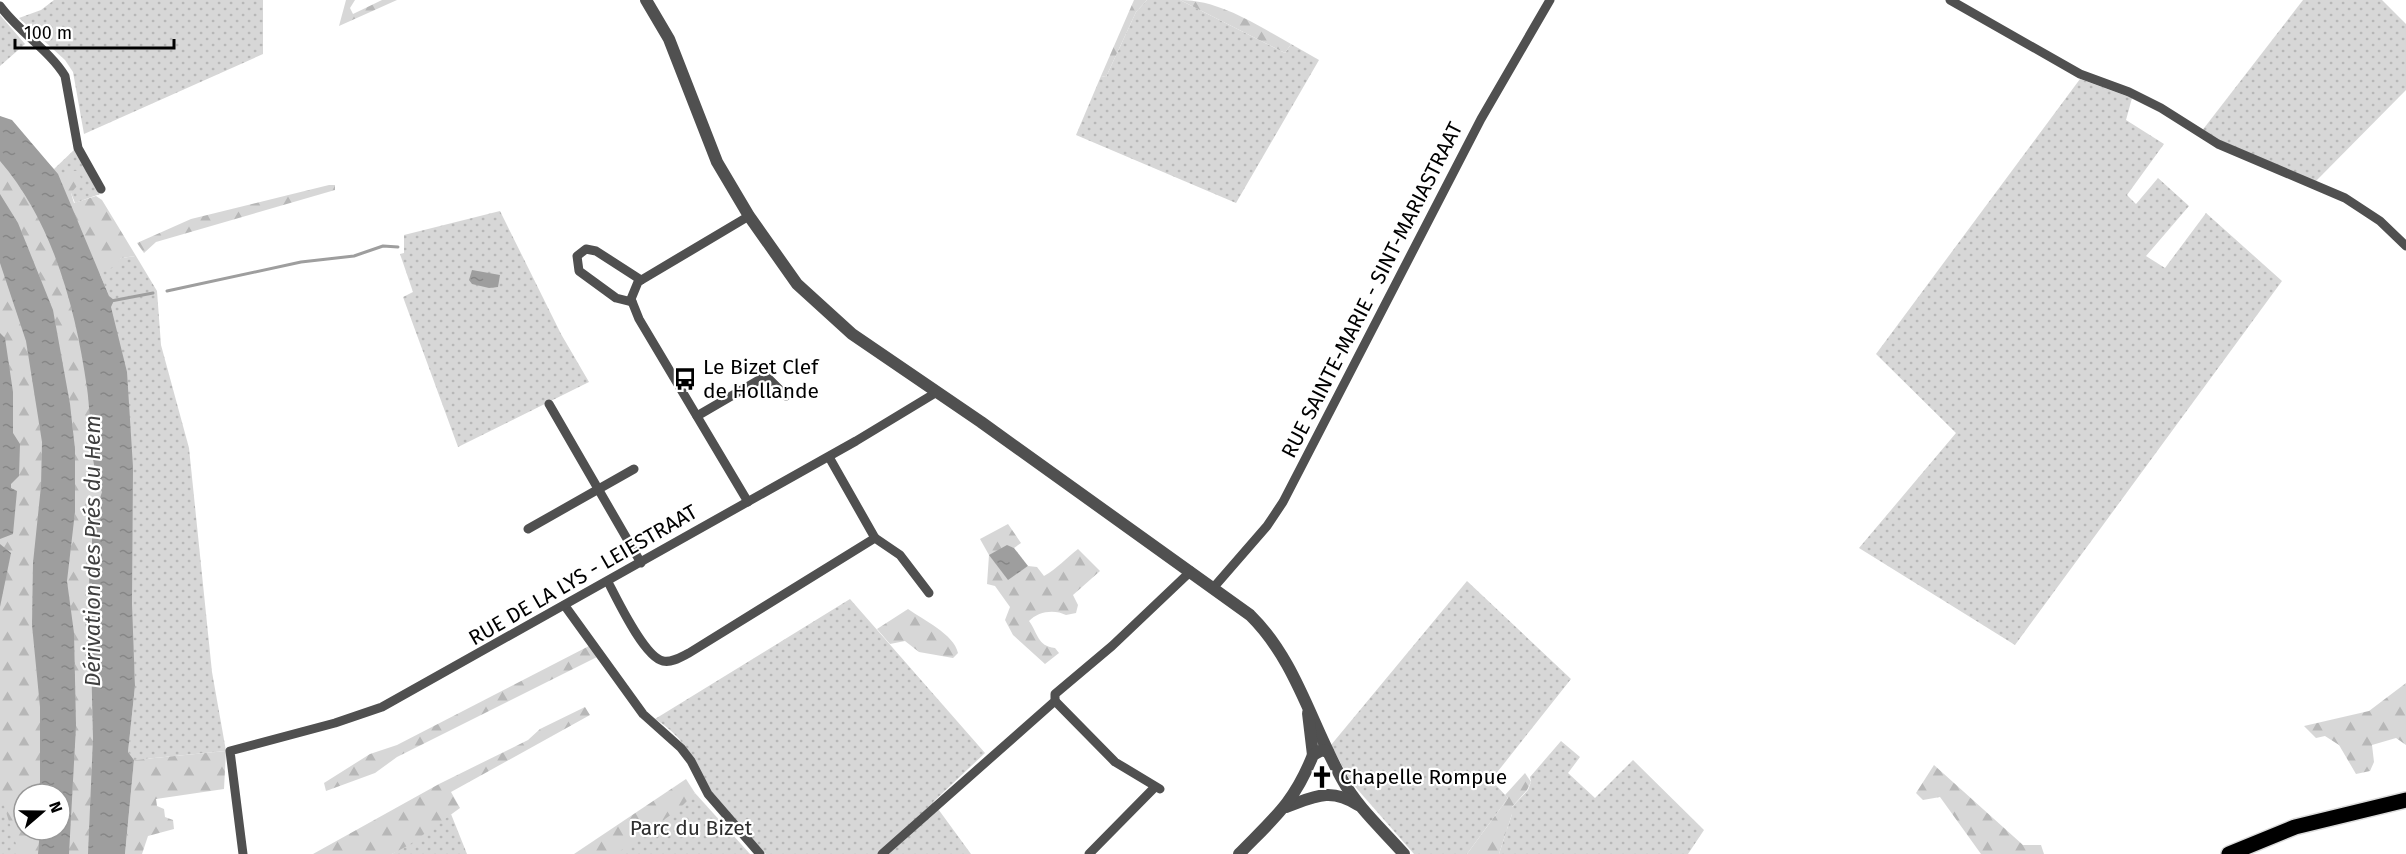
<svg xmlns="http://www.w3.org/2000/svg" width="2406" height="854" viewBox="0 0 2406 854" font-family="'Fira Sans',sans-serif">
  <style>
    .grass { fill: url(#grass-dots); fill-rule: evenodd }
    .forest { fill: url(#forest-firs) }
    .water { fill: url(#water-ripples) }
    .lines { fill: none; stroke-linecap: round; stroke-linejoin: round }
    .stream { stroke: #9e9e9e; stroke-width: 3 }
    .primary-casing { stroke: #dbdbdb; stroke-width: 18 }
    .minor { stroke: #505050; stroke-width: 9 }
    .tertiary { stroke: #505050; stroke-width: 12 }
    .primary { stroke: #000; stroke-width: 15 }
    .labels { text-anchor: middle; stroke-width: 4.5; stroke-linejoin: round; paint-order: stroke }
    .street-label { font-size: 21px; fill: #000; stroke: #fff }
    .poi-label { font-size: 21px; fill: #000; stroke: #fff; text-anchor: start }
    .park-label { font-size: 21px; fill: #2e2e2e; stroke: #fff }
    .water-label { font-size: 22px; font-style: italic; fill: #3f3f3f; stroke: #fff }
  </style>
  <defs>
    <pattern id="grass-dots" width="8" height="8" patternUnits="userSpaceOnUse" patternTransform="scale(1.5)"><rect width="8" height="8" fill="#d7d7d7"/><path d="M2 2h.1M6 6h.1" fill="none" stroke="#b7b7b7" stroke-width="1.8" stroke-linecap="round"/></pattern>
    <pattern id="forest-firs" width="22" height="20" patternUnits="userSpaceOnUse" patternTransform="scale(1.5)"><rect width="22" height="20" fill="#d7d7d7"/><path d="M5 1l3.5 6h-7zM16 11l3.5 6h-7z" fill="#b7b7b7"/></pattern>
    <pattern id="water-ripples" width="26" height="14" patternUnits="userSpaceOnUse" patternTransform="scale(1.5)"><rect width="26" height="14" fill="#9e9e9e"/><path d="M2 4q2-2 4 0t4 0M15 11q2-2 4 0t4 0" fill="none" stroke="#868686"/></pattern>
  </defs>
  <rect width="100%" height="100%" fill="#fff"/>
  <g class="grass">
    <path d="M 54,0 L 263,0 L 263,54 L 84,134 L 73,72 L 65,60 L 19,18 L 41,10 Z"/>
    <path d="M 1147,0 L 1180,0 L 1285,53 L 1291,44 L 1319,60 L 1236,203 L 1076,135 L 1101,76 L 1106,77 L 1136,12 Z"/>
    <path d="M 2303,0 L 2382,0 L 2406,24 L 2406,90 L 2315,182 L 2201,132 Z"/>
    <path d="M 0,15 L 25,44 L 0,66 Z"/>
    <path d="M 2080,79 L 2132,98 L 2126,120 L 2164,144 L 2127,195 L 2136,204 L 2158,178 L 2189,206 L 2146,256 L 2165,268 L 2206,213 L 2282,281 L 2015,645 L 1859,548 L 1956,433 L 1876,354 Z"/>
    <path d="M 0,116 L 54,169 L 75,149 L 100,194 L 75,203 L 71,193 L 61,181 L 109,296 L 99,274 L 121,258 L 136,256 L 157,291 L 161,345 L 189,448 L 212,672 L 226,751 L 134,760 L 128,752 L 135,686 L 131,607 L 117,854 L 0,854 ZM 24,794 L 60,794 L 60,830 L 24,830 Z"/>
    <path d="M 500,211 L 561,334 L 589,382 L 458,447 L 403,297 L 413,292 L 400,254 L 404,253 L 404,235 Z"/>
    <path d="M 1467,581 L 1571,679 L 1491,780 L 1508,798 L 1467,854 L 1414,854 L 1351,782 L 1331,745 Z"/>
    <path d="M 850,599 L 985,753 L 933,802 L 971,854 L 766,854 C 748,834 724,814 711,791 C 693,760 687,739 655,719 Z"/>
    <path d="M 1561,741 L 1580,757 L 1568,773 L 1595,798 L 1633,760 L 1704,830 L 1688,854 L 1499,854 L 1512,814 L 1512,807 L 1528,790 L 1531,782 L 1530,777 Z"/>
    <path d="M 695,793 L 750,854 L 613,854 Z"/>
    <path d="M 451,814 L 467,854 L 392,854 Z"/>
  </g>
  <g class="forest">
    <path d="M 346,0 L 355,0 L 350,8 L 353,14 L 382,0 L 397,0 L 339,26 Z"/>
    <path d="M 1134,0 L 1147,0 L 1136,12 L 1106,77 L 1101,76 Z"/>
    <path d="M 1180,0 C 1220,0 1257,25 1291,44 L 1285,53 Z"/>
    <path d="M 0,161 C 53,222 76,310 87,388 C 92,423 88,459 102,492 L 92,523 L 92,547 L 89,572 L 93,738 L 88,854 L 69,854 L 76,726 L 74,633 L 67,581 L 75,512 L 75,449 L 70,404 L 53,310 L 18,223 L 0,194 Z"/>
    <path d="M 70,171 L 77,171 L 82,180 L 71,193 L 74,203 L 96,196 L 102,200 L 136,256 L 121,258 L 117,265 L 99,274 L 61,182 Z"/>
    <path d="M 329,185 L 335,185 L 335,190 L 156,242 L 144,253 L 137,243 L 191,219 Z"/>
    <path d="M 0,263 L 26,341 L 42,442 L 41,486 L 33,562 L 32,624 L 40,707 L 40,794 L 24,794 L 24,830 L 40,830 L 38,854 L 19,854 L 3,802 L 0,800 Z"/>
    <path d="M 1008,524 L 1021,543 L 1014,548 L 1007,546 L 1008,579 L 1028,566 L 1037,567 L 1044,576 C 1058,568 1066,558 1078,549 L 1100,571 L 1073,595 L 1078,605 L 1076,613 L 1066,615 C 1055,609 1038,611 1029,621 C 1038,633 1037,646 1055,648 L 1059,653 L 1045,664 L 1013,635 L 1005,620 L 1010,607 L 995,586 L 987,584 L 989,555 L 980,539 Z"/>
    <path d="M 908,609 C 923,620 954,634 958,653 L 953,658 L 919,652 L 905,641 L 890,644 L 877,629 Z"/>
    <path d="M 589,646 L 597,657 L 397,757 L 375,773 L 326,791 L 324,783 L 370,754 L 397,745 Z"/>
    <path d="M 2406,683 L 2406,745 L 2396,738 L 2372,745 L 2374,762 L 2370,771 L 2356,774 L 2339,745 L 2325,736 L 2316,738 L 2304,726 L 2369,711 Z"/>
    <path d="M 585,707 L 590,715 L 451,792 L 460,808 L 409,845 L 392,854 L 313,854 L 439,784 L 528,740 L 540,729 Z"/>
    <path d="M 226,751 L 224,789 L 156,799 L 157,806 L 164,809 L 165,817 L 173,820 L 174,829 L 148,836 L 142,854 L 125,854 L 134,760 Z"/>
    <path d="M 1934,765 L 2023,845 L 2041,845 L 2044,854 L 1981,854 L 1940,797 L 1923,800 L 1916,793 Z"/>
    <path d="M 1525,773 L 1531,782 L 1527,790 L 1512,807 L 1512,814 L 1499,854 L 1467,854 L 1508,798 L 1505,795 Z"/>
    <path d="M 686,779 L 695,793 L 679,809 L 616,854 L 574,854 Z"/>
  </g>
  <g class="water">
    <path d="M 0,116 L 12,120 L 58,174 L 109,296 L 114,300 L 111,307 L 127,372 L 133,467 L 132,604 L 135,686 L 128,752 L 134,760 L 125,854 L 88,854 L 93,738 L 89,572 L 92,547 L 92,523 L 102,492 C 88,459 92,423 87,388 C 76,310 53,222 0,161 Z"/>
    <path d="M 0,194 L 18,223 L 53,310 L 70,404 L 75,449 L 75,512 L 67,581 L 74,633 L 76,726 L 69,854 L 38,854 L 40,830 L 60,830 L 60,794 L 40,794 L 40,707 L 32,625 L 33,563 L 41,486 L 42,442 L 26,341 L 0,263 Z"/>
    <path d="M 472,270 L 500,275 L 498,287 L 489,288 L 472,284 L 469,280 Z"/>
    <path d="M 0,333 L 5,338 L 13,392 L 13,433 L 20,444 L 19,476 L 11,484 L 11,488 L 17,491 L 13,534 L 0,539 Z"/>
    <path d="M 0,544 L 11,553 L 0,607 Z"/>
    <path d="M 1007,545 L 1014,548 L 1028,566 L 1008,580 L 989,555 Z"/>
  </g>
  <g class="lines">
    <g class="stream">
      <path d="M 167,291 L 301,262 L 354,256 L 383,246 L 398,247"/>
      <path d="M 111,301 L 153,293"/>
    </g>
    <g class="primary-casing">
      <path id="primary" d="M 2229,854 L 2295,827 L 2406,800"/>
    </g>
    <g class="minor">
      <path d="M 1950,0 L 2080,74 L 2129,92 L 2161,108 L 2218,144 L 2345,198 L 2380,221 L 2406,246"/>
      <path d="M 0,6 C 19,32 50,51 65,76 L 78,148 L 101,189"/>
      <path d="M 632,302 L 616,298 L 579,271 L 577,256 L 586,249 L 596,251 L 641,280"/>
      <path d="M 756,366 L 786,396"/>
      <path d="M 549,404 L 641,563"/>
      <path d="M 697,416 L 766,376"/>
      <path d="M 829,457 L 875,538"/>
      <path d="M 748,502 L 639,319 L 631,299 L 638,282 L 749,216"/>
      <path d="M 528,529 L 634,469"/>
      <path d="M 608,582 C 617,599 644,657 663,661 C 672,663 681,657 689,653 L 875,538 L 900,555 L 929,593"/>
      <path d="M 1214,587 L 1267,526 L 1283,502 L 1481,119 L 1550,0"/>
      <path d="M 565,606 L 643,714 L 681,748 L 691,761 L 708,794 L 760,854"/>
      <path d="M 1055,701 L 1115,762 L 1160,789"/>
      <path d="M 243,854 L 230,751 L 335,723 L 382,707 L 856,441 L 937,392"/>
      <path d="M 882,854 L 1055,701 L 1055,694 L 1112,646 L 1191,571"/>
      <path d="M 1089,854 L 1155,787"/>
    </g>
    <g class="tertiary">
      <path d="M 646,0 L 669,39 L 717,162 L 749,216 L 797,284 L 852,334 L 981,422 L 1250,615 C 1296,660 1311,724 1342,779 C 1357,807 1383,830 1404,854"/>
      <path d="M 1308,713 L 1313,755"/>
      <path d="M 1286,807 C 1314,797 1330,787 1358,805"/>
      <path d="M 1239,854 C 1274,818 1294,803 1313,755 L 1322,750 L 1328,752"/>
    </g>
    <use href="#primary" class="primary"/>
  </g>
  <defs>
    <g id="bus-bare" transform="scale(1.8)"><path d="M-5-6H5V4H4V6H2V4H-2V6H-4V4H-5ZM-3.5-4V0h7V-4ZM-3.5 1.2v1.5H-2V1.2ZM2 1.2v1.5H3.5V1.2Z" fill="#000" stroke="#fff" stroke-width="2.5" paint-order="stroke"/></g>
    <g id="church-bare" transform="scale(1.8)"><path d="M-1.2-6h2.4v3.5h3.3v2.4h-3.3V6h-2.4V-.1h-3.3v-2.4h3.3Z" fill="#000" stroke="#fff" stroke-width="2.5" paint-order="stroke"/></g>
  </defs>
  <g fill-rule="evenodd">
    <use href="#bus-bare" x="685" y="379"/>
    <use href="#church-bare" x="1322" y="777"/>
  </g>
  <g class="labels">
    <g class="street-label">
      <text transform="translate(1372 290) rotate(-63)" y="7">RUE SAINTE-MARIE - SINT-MARIASTRAAT</text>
      <text transform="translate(583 575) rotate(-30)" y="7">RUE DE LA LYS - LEIESTRAAT</text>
    </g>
    <g class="poi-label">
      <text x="703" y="374">Le Bizet Clef<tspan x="703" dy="24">de Hollande</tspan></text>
      <text x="1340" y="784">Chapelle Rompue</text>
    </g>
    <g class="park-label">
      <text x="691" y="835">Parc du Bizet</text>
    </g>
    <g class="water-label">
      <text transform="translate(92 551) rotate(-90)" y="8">Dérivation des Prés du Hem</text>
    </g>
  </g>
  <g transform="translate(42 812) rotate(70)"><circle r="28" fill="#ffffff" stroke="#999999" stroke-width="1.5"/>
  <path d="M0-4.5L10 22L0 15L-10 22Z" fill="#000000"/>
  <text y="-9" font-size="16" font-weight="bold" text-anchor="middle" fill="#000000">N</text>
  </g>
  <path d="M15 39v9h159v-9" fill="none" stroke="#000000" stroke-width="3"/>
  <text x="24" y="39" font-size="18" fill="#000000" stroke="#ffffff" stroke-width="4.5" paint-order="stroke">100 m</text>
</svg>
